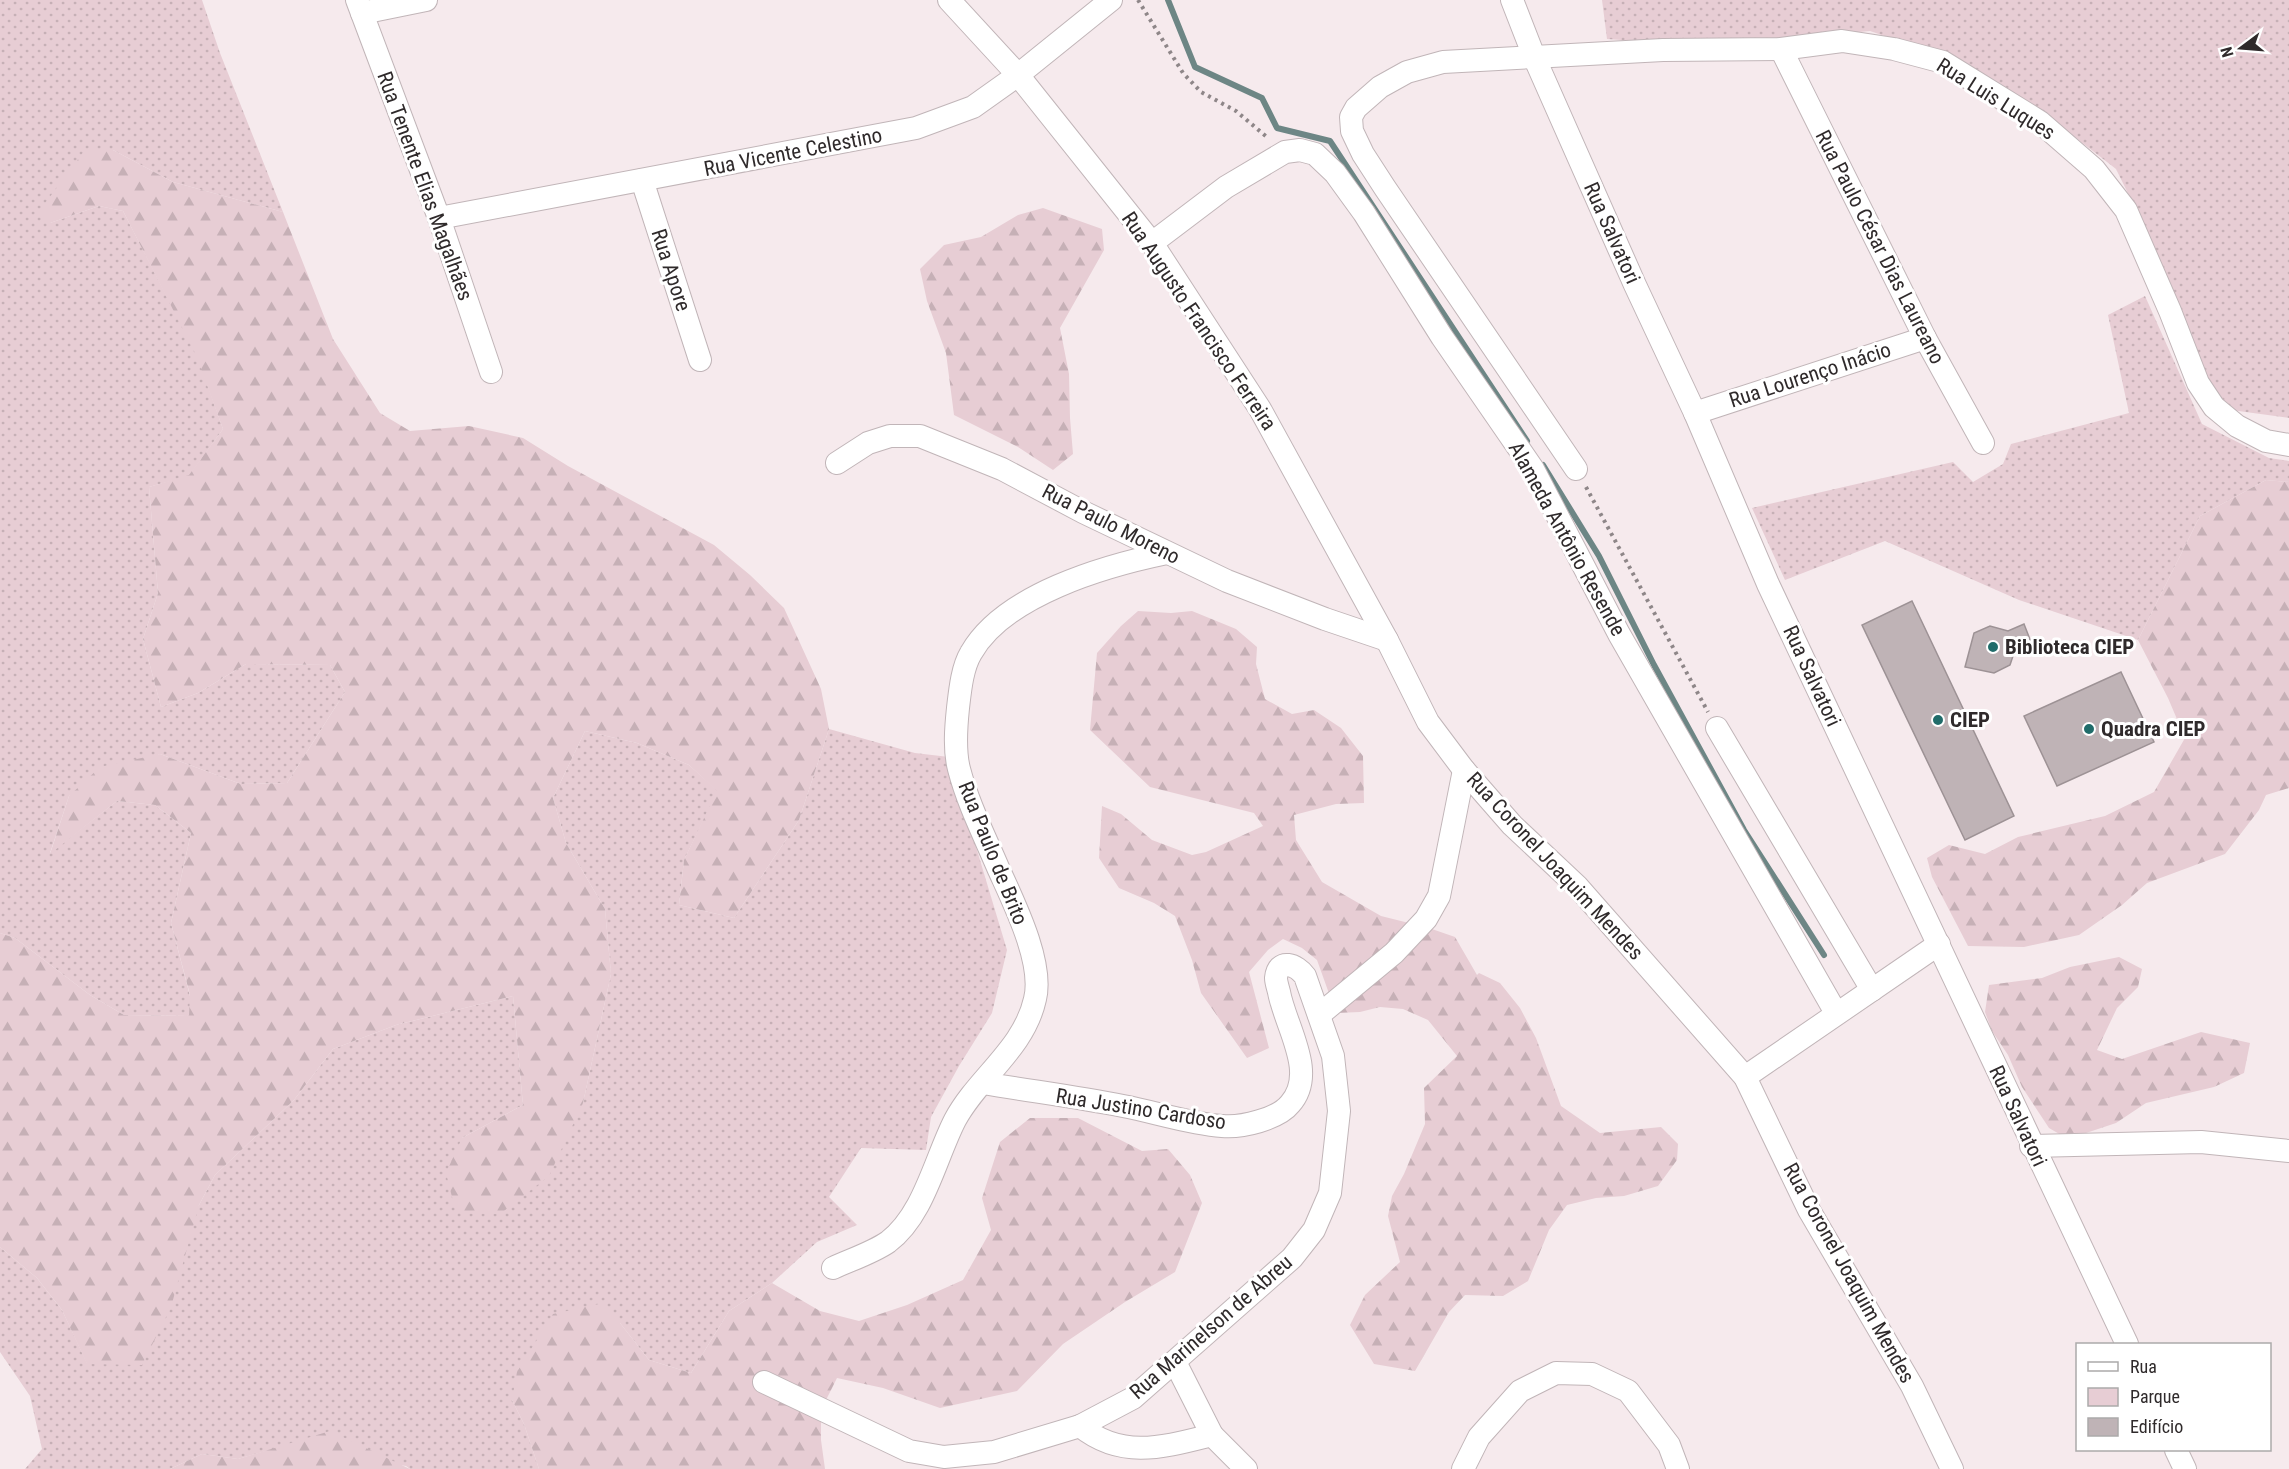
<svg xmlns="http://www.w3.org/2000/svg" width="2289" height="1469" viewBox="0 0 2289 1469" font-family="'Roboto Condensed',sans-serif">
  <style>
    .green { fill: url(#green-dots) }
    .forest { fill: url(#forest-firs) }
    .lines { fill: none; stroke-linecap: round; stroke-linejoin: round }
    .stream { stroke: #6d8685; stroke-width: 6 }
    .building { fill: #bfb3b6; stroke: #9d9295; stroke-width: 1.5 }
    .minor-casing { stroke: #c1b5b8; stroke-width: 24 }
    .path { stroke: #8e8688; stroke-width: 4; stroke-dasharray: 3 4.5; stroke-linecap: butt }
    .minor { stroke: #fff; stroke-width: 22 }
    .poi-dot { fill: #206c6a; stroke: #fff; stroke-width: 2 }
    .labels { text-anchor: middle; stroke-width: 6; stroke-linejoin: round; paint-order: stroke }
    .street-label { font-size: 21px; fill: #2f2a2b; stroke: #fff }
    .poi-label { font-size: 21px; font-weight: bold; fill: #2f2a2b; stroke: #fff; text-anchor: start }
  </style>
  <defs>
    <pattern id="green-dots" width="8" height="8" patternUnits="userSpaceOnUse" patternTransform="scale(1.5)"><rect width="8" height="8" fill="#e7cdd4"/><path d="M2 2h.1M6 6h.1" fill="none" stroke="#c6b0b6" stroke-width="1.8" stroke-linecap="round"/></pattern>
    <pattern id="forest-firs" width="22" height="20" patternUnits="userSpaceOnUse" patternTransform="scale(1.5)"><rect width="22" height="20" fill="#e7cdd4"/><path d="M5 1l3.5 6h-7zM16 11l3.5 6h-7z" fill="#c6b0b6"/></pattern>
  </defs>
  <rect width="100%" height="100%" fill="#f6eaed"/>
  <g class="green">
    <path d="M 0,0 L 202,0 L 220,53 L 283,212 L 173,182 L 113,150 L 50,223 L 99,206 L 123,211 L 197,355 L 223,429 L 189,476 L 149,487 L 158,593 L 143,639 L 161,707 L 198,693 L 246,664 L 330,665 L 345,692 L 287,783 L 241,784 L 160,754 L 69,796 L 50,853 L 117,801 L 155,805 L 191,833 L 171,923 L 190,996 L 190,1016 L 124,1015 L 90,995 L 15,938 L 0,933 Z"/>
    <path d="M 1602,0 L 2289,0 L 2289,418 L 2231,410 L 2213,391 L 2153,244 L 2116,169 L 2040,110 L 1964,63 L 1870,31 L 1709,46 L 1607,39 Z"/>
    <path d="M 2145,296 L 2202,424 L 2269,458 L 2289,461 L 2289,482 L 2266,480 L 2200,516 L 2138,640 L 2019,600 L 1885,541 L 1785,580 L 1752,508 L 1953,462 L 1973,482 L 2003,464 L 2011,444 L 2129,413 L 2108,315 Z"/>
    <path d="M 829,729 L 915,753 L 949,757 L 1007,950 L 992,1013 L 959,1066 L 931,1117 L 926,1150 L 861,1148 L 829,1197 L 857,1225 L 817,1242 L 772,1283 L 729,1311 L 691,1373 L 649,1360 L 620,1323 L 512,1400 L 524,1424 L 539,1469 L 410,1469 L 406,1466 L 280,1447 L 238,1459 L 202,1454 L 170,1469 L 25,1469 L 42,1449 L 30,1396 L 0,1352 L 0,1247 L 37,1278 L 62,1310 L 87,1363 L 199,1205 L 215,1175 L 294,1100 L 333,1049 L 396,1025 L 513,996 L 523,1105 L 462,1138 L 583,1103 L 611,974 L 605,909 L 566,843 L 553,798 L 585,731 L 637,743 L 689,765 L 718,791 L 684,860 L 679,905 L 734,918 L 799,820 Z"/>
  </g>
  <g class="forest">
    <path d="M 85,150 L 113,150 L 173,182 L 283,212 L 333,339 L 380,413 L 410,431 L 469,426 L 523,438 L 568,466 L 714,545 L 750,575 L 784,608 L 821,689 L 829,729 L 799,820 L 734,918 L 679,905 L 684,860 L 717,791 L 689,765 L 637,743 L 585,731 L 553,798 L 566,843 L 605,909 L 611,974 L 583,1103 L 549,1176 L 500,1214 L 456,1213 L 446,1173 L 462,1138 L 523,1105 L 513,996 L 396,1025 L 333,1049 L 294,1100 L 215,1175 L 199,1205 L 171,1307 L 142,1365 L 87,1364 L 62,1310 L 37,1278 L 0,1247 L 0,933 L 15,938 L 90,995 L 124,1015 L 189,1016 L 190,995 L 171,923 L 191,833 L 155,805 L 117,801 L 50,854 L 69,796 L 100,767 L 160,754 L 241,784 L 287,783 L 345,692 L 330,665 L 246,664 L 198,693 L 161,707 L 143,639 L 158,593 L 149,487 L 189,475 L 223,429 L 196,355 L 123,211 L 99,206 L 50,223 L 40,210 Z"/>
    <path d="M 1043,208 L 1102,229 L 1104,250 L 1060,328 L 1069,374 L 1070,418 L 1073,454 L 1053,470 L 1018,447 L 954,415 L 946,353 L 927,301 L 920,269 L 944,245 L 981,237 L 1018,215 Z"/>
    <path d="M 2266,480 L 2289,482 L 2289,788 L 2266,795 L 2259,810 L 2225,854 L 2147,883 L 2122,905 L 2079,935 L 2024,947 L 1968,946 L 1932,877 L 1927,858 L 1949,845 L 1985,854 L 2018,837 L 2105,816 L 2154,792 L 2185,738 L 2168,698 L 2138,640 L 2200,516 Z"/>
    <path d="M 1138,611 L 1171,613 L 1192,611 L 1236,629 L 1257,647 L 1256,664 L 1265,699 L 1292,714 L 1314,710 L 1341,728 L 1363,756 L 1364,803 L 1336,804 L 1294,815 L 1296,840 L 1322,882 L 1381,916 L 1429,928 L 1455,937 L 1477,975 L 1479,973 L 1500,983 L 1520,1008 L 1536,1038 L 1561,1106 L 1600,1133 L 1661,1127 L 1678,1144 L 1677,1160 L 1658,1186 L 1624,1196 L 1596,1198 L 1567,1205 L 1549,1230 L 1528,1281 L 1503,1296 L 1465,1295 L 1449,1312 L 1415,1371 L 1374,1364 L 1350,1325 L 1365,1295 L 1400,1262 L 1388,1216 L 1392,1196 L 1404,1174 L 1425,1124 L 1424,1088 L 1457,1056 L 1428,1020 L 1403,1009 L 1380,1007 L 1360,1012 L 1336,1013 L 1317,960 L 1302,948 L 1283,939 L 1268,950 L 1249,972 L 1269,1048 L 1247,1058 L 1201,993 L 1192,960 L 1175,916 L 1154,903 L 1119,888 L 1099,858 L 1102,806 L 1121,814 L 1152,840 L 1192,855 L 1206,852 L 1263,826 L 1254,813 L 1150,787 L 1090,730 L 1097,653 L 1121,626 Z"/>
    <path d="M 2119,957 L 2142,969 L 2138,987 L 2117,1008 L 2097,1050 L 2122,1059 L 2201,1032 L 2250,1043 L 2244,1073 L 2214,1087 L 2146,1103 L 2116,1123 L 2068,1139 L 2049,1128 L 2022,1087 L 2008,1055 L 1992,1031 L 1985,1012 L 1989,985 L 2042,978 L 2070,967 Z"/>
    <path d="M 1030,1118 L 1078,1118 L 1142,1151 L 1168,1149 L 1190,1175 L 1202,1203 L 1175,1272 L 1125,1302 L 1063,1344 L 1017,1391 L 940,1408 L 883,1388 L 837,1378 L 821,1410 L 821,1440 L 825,1469 L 539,1469 L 524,1424 L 512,1400 L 517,1372 L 553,1314 L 599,1304 L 620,1323 L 649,1360 L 691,1373 L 729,1311 L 772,1283 L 820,1311 L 859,1321 L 907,1305 L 963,1280 L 991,1230 L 982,1198 L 1000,1142 Z"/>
    <path d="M 330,1431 L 410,1469 L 170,1469 L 202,1454 L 238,1459 Z"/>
  </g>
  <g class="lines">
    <g class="stream">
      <path d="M 1168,0 L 1195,67 L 1262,98 L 1277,128 L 1330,141 L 1527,441"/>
      <path d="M 1543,465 L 1599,556 L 1654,665 L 1744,830 L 1824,955"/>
    </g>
  </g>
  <g class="building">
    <path d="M 1912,601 L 2014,816 L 1965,840 L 1862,625 Z"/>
    <path d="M 2024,624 L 2031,642 L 2016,647 L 2010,665 L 1994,673 L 1965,667 L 1974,633 L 1990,626 L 2008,631 Z"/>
    <path d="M 2121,672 L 2154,742 L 2057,786 L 2024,716 Z"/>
  </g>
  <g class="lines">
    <g class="minor-casing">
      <g id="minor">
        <path d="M 357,0 L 439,218 L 491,372"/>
        <path d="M 949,0 L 1018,75 L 1152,243 L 1260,409 L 1387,640 L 1428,722 L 1464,770 L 1512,825 L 1577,886 L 1745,1077 L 1809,1210 L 1912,1386 L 1952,1469"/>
        <path d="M 1512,0 L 1535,59 L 1635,285 L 1695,413 L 1768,584 L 2127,1344"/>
        <path d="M 362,13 L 426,0"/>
        <path d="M 1781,49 L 1925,338 L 1983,443"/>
        <path d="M 642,180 L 700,360"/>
        <path d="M 439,218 L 916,128 L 973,107 L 1018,75 L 1111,0"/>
        <path d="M 1152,243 L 1226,187 L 1285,152 L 1300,150 L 1315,154 L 1335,173 L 1364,213 L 1442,337 L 1533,469 L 1619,634 L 1836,1013"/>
        <path d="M 1695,413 L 1925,338"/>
        <path d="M 837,463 L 868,443 L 890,436 L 920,436 L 1002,469 L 1083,512 L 1227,581 L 1325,619 L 1387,640"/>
        <path d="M 1576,469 L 1385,188 L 1363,154 L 1352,131 L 1351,117 L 1356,108 L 1380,87 L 1407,72 L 1443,62 L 1663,50 L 1781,49 L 1842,41 L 1894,49 L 1943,62 L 2040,122 L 2094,169 L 2126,210 L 2170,311 L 2198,383 L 2214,407 L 2237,426 L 2266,441 L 2289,445"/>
        <path d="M 1717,728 L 1872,990"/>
        <path d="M 1319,1015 L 1394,953 L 1426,919 L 1439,896 L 1464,770"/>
        <path d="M 1745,1077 L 1939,944"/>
        <path d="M 2031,1146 L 2201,1142 L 2289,1151"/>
        <path d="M 833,1268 C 850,1260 872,1253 888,1242 C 924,1215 935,1159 955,1120 C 978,1077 1024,1049 1035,999 C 1044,963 1014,903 999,870 C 985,837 968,804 959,769 C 954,750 956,727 958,708 C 960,691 962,668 971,653 C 1004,595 1104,566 1167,553"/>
        <path d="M 1175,1362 L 1212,1435"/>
        <path d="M 764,1382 L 909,1451 L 944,1457 L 994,1452 L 1080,1426 L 1133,1398 L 1292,1258 L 1314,1230 L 1330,1193 L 1339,1111 L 1333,1056 L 1305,976 C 1297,965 1278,957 1276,978 C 1276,982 1278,988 1279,992 C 1285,1026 1318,1073 1290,1104 C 1278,1119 1241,1128 1222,1126 C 1190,1124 1155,1112 1123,1106 C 1077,1097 1030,1091 983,1083"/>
        <path d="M 1080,1426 C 1122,1460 1164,1447 1212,1435 L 1246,1469"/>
        <path d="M 2176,1450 L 2185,1469"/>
        <path d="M 1463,1469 L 1479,1437 L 1520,1391 L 1556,1373 L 1592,1374 L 1628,1391 L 1669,1445 L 1678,1469"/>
      </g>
    </g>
    <g class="path">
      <path d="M 1138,0 L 1183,73 L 1201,92 L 1236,111 L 1268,138"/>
      <path d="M 1586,487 L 1708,712"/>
    </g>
    <use href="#minor" class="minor"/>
  </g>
  <g class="poi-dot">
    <circle cx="1993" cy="647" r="6"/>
    <circle cx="1938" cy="720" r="6"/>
    <circle cx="2089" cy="729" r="6"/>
  </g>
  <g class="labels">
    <g class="street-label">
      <text transform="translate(1996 99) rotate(32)" y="7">Rua Luis Luques</text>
      <text transform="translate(793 152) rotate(-11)" y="7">Rua Vicente Celestino</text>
      <text transform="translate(425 186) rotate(70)" y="7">Rua Tenente Elias Magalhães</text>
      <text transform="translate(1612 233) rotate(66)" y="7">Rua Salvatori</text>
      <text transform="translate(1880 247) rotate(63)" y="7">Rua Paulo César Dias Laureano</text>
      <text transform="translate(671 270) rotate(72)" y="7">Rua Apore</text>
      <text transform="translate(1199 321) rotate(56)" y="7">Rua Augusto Francisco Ferreira</text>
      <text transform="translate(1810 375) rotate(-18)" y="7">Rua Lourenço Inácio</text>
      <text transform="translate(1111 524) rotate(27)" y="7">Rua Paulo Moreno</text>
      <text transform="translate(1567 539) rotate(61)" y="7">Alameda Antônio Resende</text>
      <text transform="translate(1812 676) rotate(65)" y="7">Rua Salvatori</text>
      <text transform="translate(993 853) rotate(68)" y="7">Rua Paulo de Brito</text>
      <text transform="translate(1555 866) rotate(47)" y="7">Rua Coronel Joaquim Mendes</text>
      <text transform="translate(1141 1109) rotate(9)" y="7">Rua Justino Cardoso</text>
      <text transform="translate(2018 1116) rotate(65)" y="7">Rua Salvatori</text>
      <text transform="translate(1849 1273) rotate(61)" y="7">Rua Coronel Joaquim Mendes</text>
      <text transform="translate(1211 1327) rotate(-41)" y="7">Rua Marinelson de Abreu</text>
    </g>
    <g class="poi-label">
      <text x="2005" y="654">Biblioteca CIEP</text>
      <text x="1950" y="727">CIEP</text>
      <text x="2101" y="736">Quadra CIEP</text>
    </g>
  </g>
  <rect x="2076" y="1343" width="195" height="108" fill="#ffffff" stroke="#acaaaa" stroke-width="1.5"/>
  <rect x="2088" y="1362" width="30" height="9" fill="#ffffff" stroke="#acaaaa" stroke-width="1.5"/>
  <text x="2130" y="1373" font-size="18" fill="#2f2a2b">Rua</text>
  <rect x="2088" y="1388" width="30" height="18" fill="#e7cdd4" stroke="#acaaaa" stroke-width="1.5"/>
  <text x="2130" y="1403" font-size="18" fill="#2f2a2b">Parque</text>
  <rect x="2088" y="1418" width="30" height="18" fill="#bfb3b6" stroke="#acaaaa" stroke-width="1.5"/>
  <text x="2130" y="1433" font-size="18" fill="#2f2a2b">Edifício</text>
  <g transform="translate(2241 48) rotate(254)" stroke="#ffffff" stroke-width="4.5" paint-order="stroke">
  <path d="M0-4.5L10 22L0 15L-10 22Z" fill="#2f2a2b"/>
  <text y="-9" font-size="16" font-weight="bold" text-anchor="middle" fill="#2f2a2b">N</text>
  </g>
</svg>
